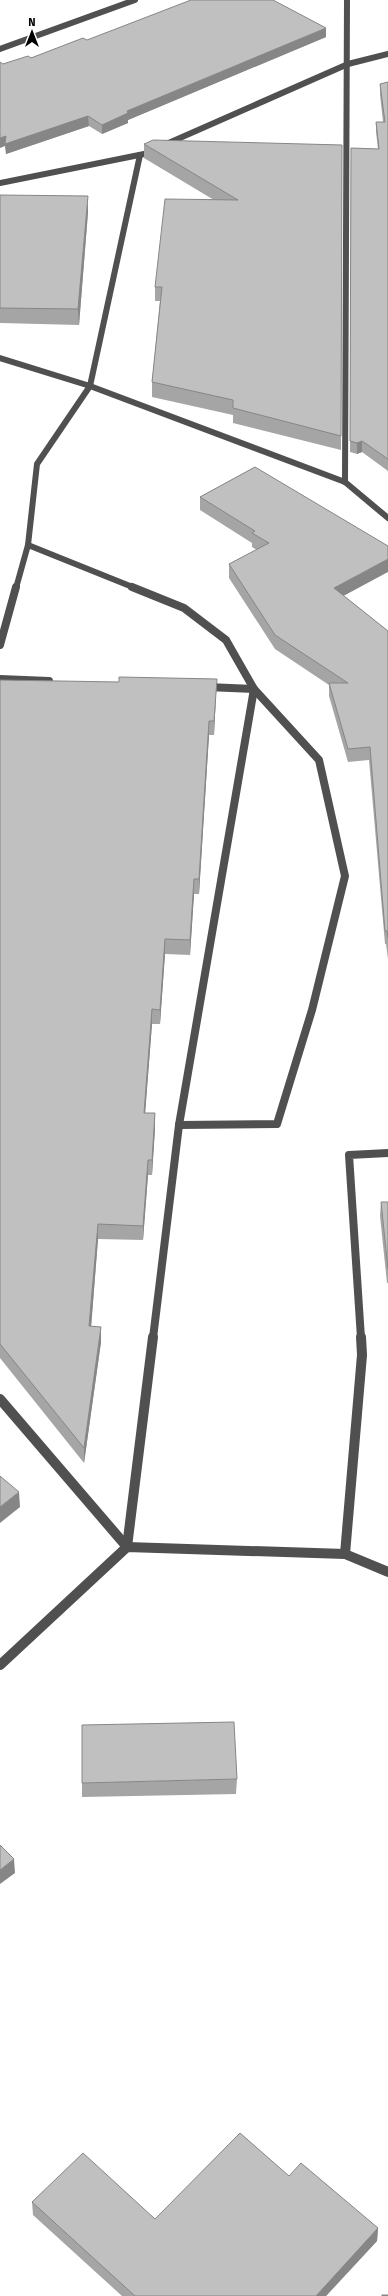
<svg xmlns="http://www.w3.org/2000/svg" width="388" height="2296" viewBox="0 0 388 2296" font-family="'Fira Sans',sans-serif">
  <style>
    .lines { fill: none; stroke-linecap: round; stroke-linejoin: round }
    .street-far2 { stroke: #505050; stroke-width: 6 }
    .street-far1 { stroke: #505050; stroke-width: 8 }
    .street { stroke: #505050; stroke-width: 10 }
    .wall { fill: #a5a5a5 }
    .shaded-wall { fill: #868686 }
    .building { fill: #c0c0c0; stroke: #868686 }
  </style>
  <rect width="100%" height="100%" fill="#fff"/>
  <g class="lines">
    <g class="street-far2">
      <path d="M 0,49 L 135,0"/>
      <path d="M 164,145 L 348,64 L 388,54"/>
      <path d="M 0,183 L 144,154"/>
      <path d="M 0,358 L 90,386 L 345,482 L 388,518"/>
      <path d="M 345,482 L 347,0"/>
      <path d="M 28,545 L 135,588"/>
      <path d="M 16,588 L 28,545 L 37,464 L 90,386 L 140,155"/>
    </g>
    <g class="street-far1">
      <path d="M 132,587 L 184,608 L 226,640 L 254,689 L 179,1125 L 153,1338"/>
      <path d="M 0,645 L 16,587"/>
      <path d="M 0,679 L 49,681"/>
      <path d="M 179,1125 L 277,1124 L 312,1010 L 345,876 L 319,760 L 254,689 L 207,687"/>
      <path d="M 361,1338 L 349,1155 L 388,1153"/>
    </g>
    <g class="street">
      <path d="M 0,1399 L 127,1547"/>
      <path d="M 127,1547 L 153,1337"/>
      <path d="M 345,1554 L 362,1355 L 361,1337"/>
      <path d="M 0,1665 L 127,1547 L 345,1554 L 388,1572"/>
    </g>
  </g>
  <g class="wall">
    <path d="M 326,37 L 128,120 L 128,123 L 102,134 L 89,126 L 6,154 L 3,64 L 31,58 L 87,40 Z"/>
    <path d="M 388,82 L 388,471 L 362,452 L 357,454 L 350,452 L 351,148 L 378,149 L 376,132 L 376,122 L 383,122 L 380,95 L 380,84 Z"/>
    <path d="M 144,144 L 342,145 L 341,450 L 233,423 L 233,415 L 152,397 L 152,382 L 160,301 L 155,301 L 155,287 L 214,200 L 144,158 Z"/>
    <path d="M 0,195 L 88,212 L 79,325 L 0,323 Z"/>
    <path d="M 255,467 L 344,596 L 388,631 L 388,959 L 386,944 L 385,944 L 369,760 L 348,762 L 329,696 L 329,685 L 275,649 L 229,578 L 229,564 L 257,550 L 252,547 L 252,543 L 200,510 L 200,497 Z"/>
    <path d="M 0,680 L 216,694 L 214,735 L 209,735 L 199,894 L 194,894 L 190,955 L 165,954 L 160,1024 L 152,1024 L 145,1113 L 155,1113 L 155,1128 L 152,1175 L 148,1175 L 143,1240 L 98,1239 L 91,1326 L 101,1342 L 84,1463 L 0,1358 Z"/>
    <path d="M 381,1202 L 388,1202 L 388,1283 L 387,1283 L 380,1216 Z"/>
    <path d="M 237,1779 L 236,1794 L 82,1797 L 82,1783 Z"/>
    <path d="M 289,2176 L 378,2228 L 377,2241 L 326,2296 L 122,2296 L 33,2215 L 32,2202 L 155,2219 Z"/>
  </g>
  <g class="shaded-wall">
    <path d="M 326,28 L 326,37 L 128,120 L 128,123 L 102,134 L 102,125 L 127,111 Z"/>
    <path d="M 88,116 L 89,126 L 6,154 L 5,146 L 0,148 L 0,138 L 6,136 Z"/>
    <path d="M 88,196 L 88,212 L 79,325 L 78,309 Z"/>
    <path d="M 362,441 L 362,452 L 357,454 L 357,443 Z"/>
    <path d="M 388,559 L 388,572 L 334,601 L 334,588 Z"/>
    <path d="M 217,679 L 216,694 L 214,735 L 214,721 Z"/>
    <path d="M 209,721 L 209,735 L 199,894 L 199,879 Z"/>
    <path d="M 194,879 L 194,894 L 190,955 L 190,940 Z"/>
    <path d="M 165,939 L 165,954 L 160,1024 L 160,1010 Z"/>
    <path d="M 152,1009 L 152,1024 L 144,1128 L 144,1113 Z"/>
    <path d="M 155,1113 L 155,1128 L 152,1175 L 152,1160 Z"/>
    <path d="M 148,1160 L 148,1175 L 143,1240 L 143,1226 Z"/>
    <path d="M 98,1224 L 98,1239 L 90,1341 L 89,1326 Z"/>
    <path d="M 101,1327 L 101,1342 L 84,1463 L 84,1448 Z"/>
    <path d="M 19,1492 L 20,1507 L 0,1523 L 0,1507 Z"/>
    <path d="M 14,1859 L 15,1873 L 0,1884 L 0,1870 Z"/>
    <path d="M 378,2228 L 377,2241 L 326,2296 L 316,2296 Z"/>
  </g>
  <g class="building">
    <path d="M 191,0 L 273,0 L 326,28 L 127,111 L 128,113 L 102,125 L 88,116 L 5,144 L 6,136 L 0,138 L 0,62 L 3,64 L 28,56 L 31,58 L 83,38 L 87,40 Z"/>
    <path d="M 388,82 L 388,459 L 362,441 L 357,443 L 350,441 L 351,148 L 379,149 L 376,122 L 385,122 L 380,84 Z"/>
    <path d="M 153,140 L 342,145 L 341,436 L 233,408 L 233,400 L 152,382 L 162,287 L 155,287 L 165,199 L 238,200 L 144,144 Z"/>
    <path d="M 0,195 L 88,196 L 78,309 L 0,308 Z"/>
    <path d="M 255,467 L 388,546 L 388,559 L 334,588 L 388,631 L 388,938 L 387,931 L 385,931 L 370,747 L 348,749 L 329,683 L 348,683 L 275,635 L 229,564 L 269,543 L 252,533 L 255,531 L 200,497 Z"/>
    <path d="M 119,677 L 217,679 L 214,721 L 209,721 L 199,879 L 194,879 L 190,940 L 165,939 L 160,1010 L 152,1009 L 144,1113 L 155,1113 L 152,1160 L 148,1160 L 143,1226 L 98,1224 L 89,1326 L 101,1327 L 84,1448 L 0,1344 L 0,680 L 119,682 Z"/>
    <path d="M 381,1202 L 388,1202 L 388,1269 Z"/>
    <path d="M 0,1476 L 19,1492 L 0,1507 Z"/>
    <path d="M 234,1722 L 237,1779 L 82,1783 L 82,1725 Z"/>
    <path d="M 0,1845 L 14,1859 L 0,1870 Z"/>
    <path d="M 240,2133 L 289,2176 L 301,2163 L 378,2228 L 316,2296 L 135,2296 L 32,2202 L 83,2153 L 155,2219 Z"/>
    <rect x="382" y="2295" width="6" height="1"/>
  </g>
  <g transform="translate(32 32)" stroke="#ffffff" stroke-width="3" paint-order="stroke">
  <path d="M0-3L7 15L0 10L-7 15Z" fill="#000000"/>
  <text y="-6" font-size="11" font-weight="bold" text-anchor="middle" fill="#000000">N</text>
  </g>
</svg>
